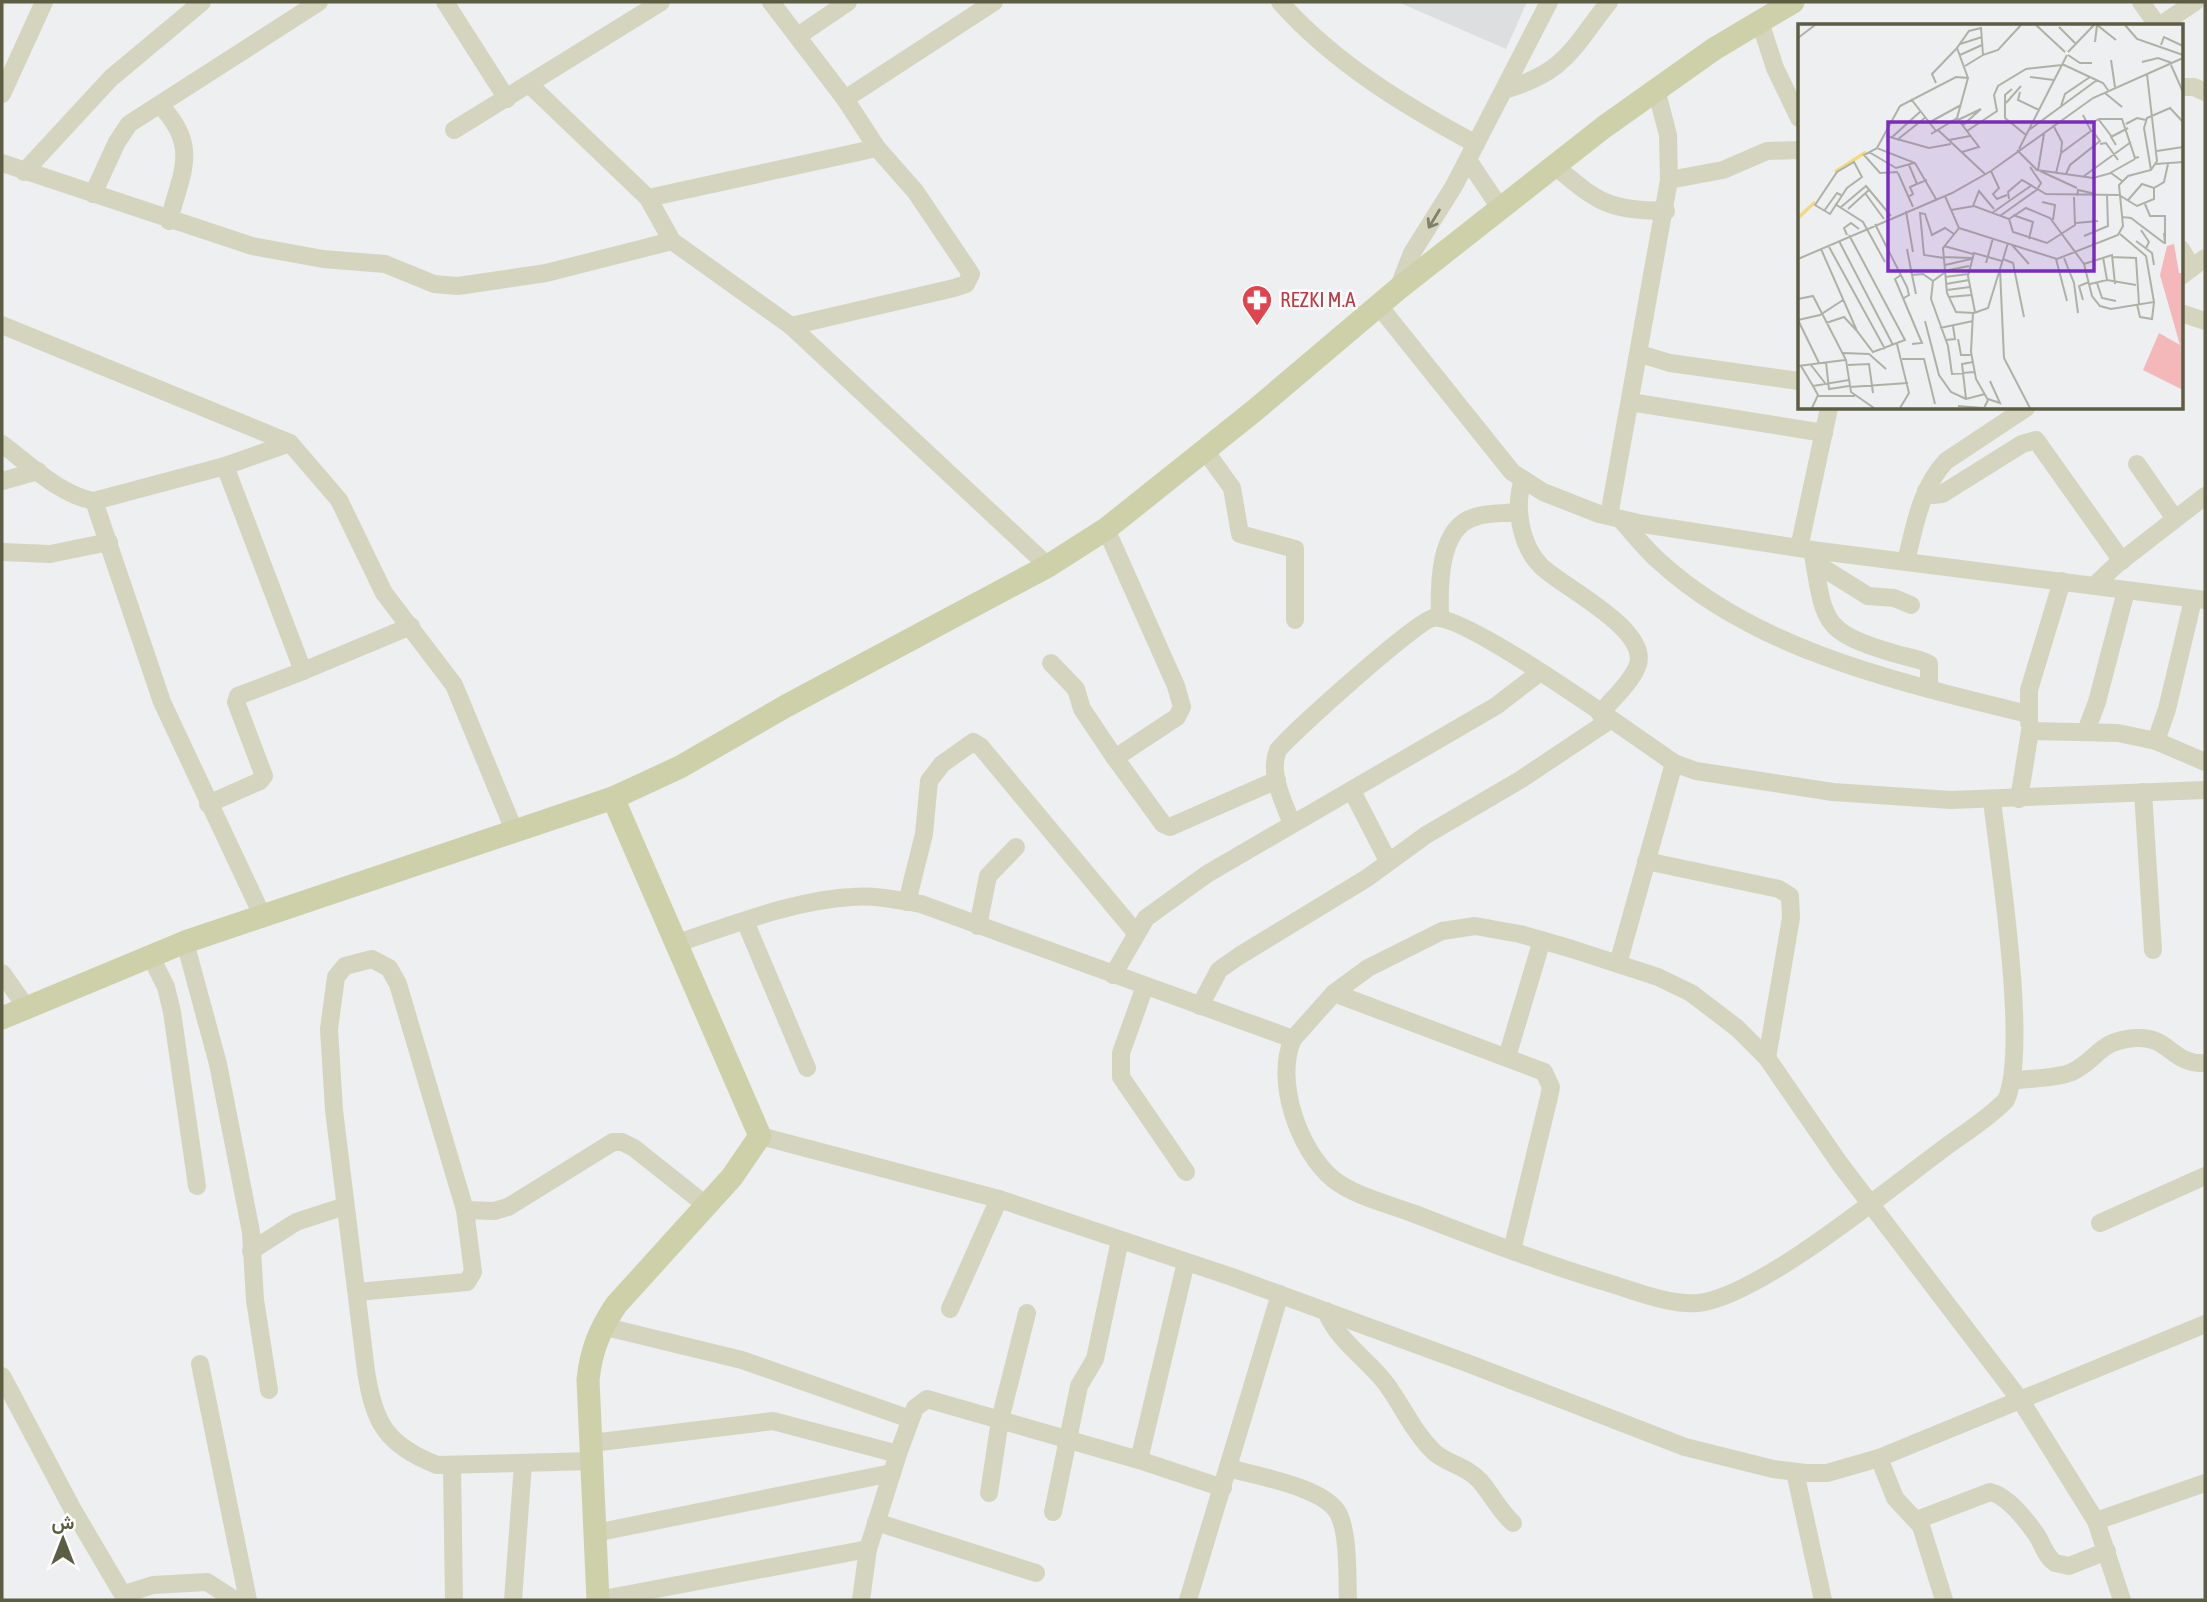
<svg xmlns="http://www.w3.org/2000/svg" width="2207" height="1602" viewBox="0 0 2207 1602" font-family="'Asap Condensed',Vazirmatn,sans-serif">
  <style>
    .education { fill: #dcdedf }
    .lines { fill: none; stroke-linecap: round; stroke-linejoin: round }
    .minor { stroke: #d5d5bf; stroke-width: 18 }
    .major { stroke: #ced0aa; stroke-width: 23 }
    .oneway { stroke: #818169 }
    .labels { text-anchor: middle; stroke-width: 5; stroke-linejoin: round; paint-order: stroke }
    .health-label { font-size: 21px; fill: #be3a42; stroke: #fff; text-anchor: start }
    .inset-river { fill: none; stroke: #f6d97f; stroke-width: 3.5 }
    .inset-road { fill: none; stroke: #afb1a7; stroke-width: 2 }
    .view { fill: #7b2cbf; fill-opacity: 0.15; stroke: #7b2cbf; stroke-width: 3.5 }
    .inset-edge { fill: none; stroke: #5d5d44; stroke-width: 3.5 }
  </style>
  <rect width="100%" height="100%" fill="#edeff1"/>
  <path class="education" d="M 1398,2 L 1527,2 L 1506,49 Z"/>
  <g class="lines">
    <g class="minor">
      <path d="M 445,2 L 507,99"/>
      <path d="M 771,2 L 845,99 L 877,148 L 915,191 L 971,274 L 966,284 L 954,288 L 791,326"/>
      <path d="M 1280,2 C 1333,62 1405,106 1476,144"/>
      <path d="M 2141,2 L 2158,26"/>
      <path d="M 1760,22 L 1775,68 L 1799,118"/>
      <path d="M 2159,26 L 2195,2"/>
      <path d="M 798,36 L 848,2"/>
      <path d="M 530,85 L 648,198 L 672,241 L 791,326 L 1048,566"/>
      <path d="M 2181,87 L 2194,87 L 2205,92"/>
      <path d="M 1504,90 C 1567,72 1572,48 1609,2"/>
      <path d="M 2,94 L 44,2"/>
      <path d="M 845,99 L 994,2"/>
      <path d="M 161,106 C 200,148 181,172 169,221"/>
      <path d="M 454,130 L 661,2"/>
      <path d="M 1468,160 L 1500,208"/>
      <path d="M 2,163 L 252,246 L 323,259 L 385,264 L 434,284 L 458,286 L 546,273 L 672,241"/>
      <path d="M 1556,167 C 1599,203 1608,210 1666,211"/>
      <path d="M 24,172 L 111,78 L 202,2"/>
      <path d="M 1669,180 L 1723,170 L 1767,151 L 1799,150"/>
      <path d="M 93,194 L 117,142 L 129,124 L 319,2"/>
      <path d="M 648,198 L 877,148"/>
      <path d="M 2181,249 L 2192,268"/>
      <path d="M 2181,276 L 2205,258"/>
      <path d="M 1398,289 L 1412,253 L 1454,186 L 1549,2"/>
      <path d="M 1379,306 L 1512,472 L 1543,492 L 1599,514 L 1643,524 L 1812,550 L 2205,600"/>
      <path d="M 2181,313 L 2205,321"/>
      <path d="M 2,325 L 290,443 L 339,500 L 384,593 L 454,685 L 514,830"/>
      <path d="M 1640,354 L 1670,363 L 1799,381"/>
      <path d="M 1630,402 L 1824,433"/>
      <path d="M 2,444 C 29,464 60,495 94,501 L 225,466 L 290,443"/>
      <path d="M 1204,449 L 1232,488 L 1240,534 L 1295,549 L 1295,620"/>
      <path d="M 2137,464 L 2175,519"/>
      <path d="M 225,466 L 303,671 L 411,626"/>
      <path d="M 1523,480 C 1514,506 1520,545 1541,566 C 1560,586 1653,630 1637,667 C 1630,684 1611,700 1600,714"/>
      <path d="M 2,481 L 38,471"/>
      <path d="M 1926,491 L 1933,495 L 1942,494 L 2022,444 L 2036,440 L 2122,561"/>
      <path d="M 94,501 L 162,702 L 262,915"/>
      <path d="M 1609,516 L 1669,180 L 1668,135 L 1656,89"/>
      <path d="M 1620,519 C 1633,533 1645,549 1660,562 C 1759,652 1900,682 2027,714"/>
      <path d="M 1106,529 L 1176,686 L 1182,707 L 1177,717 L 1115,758 L 1163,824 L 1170,827 L 1277,780"/>
      <path d="M 1799,548 L 1829,408"/>
      <path d="M 1812,550 C 1825,621 1819,631 1893,653 C 1905,657 1918,658 1929,664 L 1929,689"/>
      <path d="M 2,552 L 50,554 L 109,542"/>
      <path d="M 1906,561 C 1915,526 1920,489 1946,461 L 2026,408"/>
      <path d="M 1815,563 L 1868,596 L 1894,598 L 1911,605"/>
      <path d="M 2095,585 L 2116,565 L 2205,496"/>
      <path d="M 1440,618 C 1439,587 1438,527 1475,517 C 1488,512 1504,514 1518,512"/>
      <path d="M 1051,663 L 1076,689 L 1082,709 L 1115,758"/>
      <path d="M 2029,723 L 2029,690 L 2062,581"/>
      <path d="M 2086,731 L 2097,702 L 2126,591"/>
      <path d="M 2156,741 L 2167,709 L 2193,600"/>
      <path d="M 1352,791 L 1388,861"/>
      <path d="M 2143,792 L 2153,950"/>
      <path d="M 2019,799 L 2030,731 L 2118,733 L 2156,741 L 2205,762"/>
      <path d="M 208,804 L 260,781 L 264,776 L 236,702 L 238,696 L 303,671"/>
      <path d="M 1292,824 C 1284,802 1268,774 1278,750 C 1294,731 1416,621 1433,618 C 1465,613 1638,738 1674,763 L 1696,771 L 1833,792 L 1951,800 L 2205,790"/>
      <path d="M 1646,861 L 1779,889 L 1790,896 L 1791,918 L 1767,1058"/>
      <path d="M 907,902 L 924,834 L 929,781 L 942,764 L 973,742 L 981,747 L 1136,933"/>
      <path d="M 745,921 L 807,1068"/>
      <path d="M 978,926 L 988,876 L 1016,847"/>
      <path d="M 185,942 L 218,1064 L 251,1232 L 255,1300 L 269,1390"/>
      <path d="M 675,944 C 729,926 794,900 852,897 C 875,895 898,900 921,904 L 1293,1039 C 1274,1080 1299,1151 1333,1179 C 1354,1196 1389,1204 1415,1214 C 1481,1240 1548,1265 1615,1285 C 1640,1293 1671,1305 1698,1303 C 1758,1297 1886,1191 1939,1152 C 1961,1135 1987,1120 2006,1100 C 2029,1050 1999,863 1992,800"/>
      <path d="M 151,957 L 166,987 L 172,1012 L 197,1186"/>
      <path d="M 1618,964 L 1674,763"/>
      <path d="M 2,973 L 26,1007"/>
      <path d="M 1113,975 L 1146,918 L 1207,874 L 1496,706 L 1539,673"/>
      <path d="M 1145,986 L 1121,1053 L 1121,1077 L 1186,1172"/>
      <path d="M 1334,993 L 1544,1072 L 1551,1087 L 1549,1097 L 1512,1250"/>
      <path d="M 1200,1006 L 1219,970 L 1239,956 L 1367,878 L 1426,835 L 1520,780 L 1610,720"/>
      <path d="M 1293,1039 L 1334,993 L 1368,968 L 1442,931 L 1475,926 L 1520,934 L 1572,949 L 1658,977 L 1691,993 L 1737,1028 L 1767,1058 L 1840,1164 L 2021,1401 L 2096,1521 L 2122,1600"/>
      <path d="M 1507,1057 L 1542,940"/>
      <path d="M 2012,1081 C 2030,1078 2055,1079 2072,1072 C 2100,1058 2098,1040 2137,1038 C 2169,1036 2172,1065 2205,1063"/>
      <path d="M 760,1136 L 999,1199 L 1232,1277 L 1467,1363 L 1685,1447 L 1773,1469 L 1806,1473 L 1827,1473 L 1879,1458 L 2205,1324"/>
      <path d="M 2100,1223 L 2205,1176"/>
      <path d="M 251,1251 L 296,1222 L 345,1206"/>
      <path d="M 357,1292 L 467,1282 L 473,1272 L 465,1210"/>
      <path d="M 950,1309 L 999,1199"/>
      <path d="M 1326,1311 C 1337,1341 1368,1359 1387,1385 C 1403,1407 1414,1433 1434,1452 C 1447,1464 1467,1466 1480,1481 C 1492,1495 1499,1510 1513,1523"/>
      <path d="M 602,1326 L 742,1360 L 910,1419"/>
      <path d="M 200,1364 L 248,1600"/>
      <path d="M 2,1376 L 73,1510 L 126,1600"/>
      <path d="M 592,1443 L 773,1421 L 898,1454"/>
      <path d="M 1879,1458 L 1895,1498 L 1921,1526 L 1944,1600"/>
      <path d="M 1139,1460 L 1186,1262"/>
      <path d="M 593,1461 L 437,1465 C 386,1445 374,1423 366,1371 L 334,1110 L 329,1029 L 336,977 L 345,966 L 372,959 L 389,968 L 398,984 L 465,1210 L 494,1211 L 508,1207 L 613,1142 L 622,1142 L 634,1148 L 707,1206"/>
      <path d="M 452,1467 L 454,1600"/>
      <path d="M 1229,1468 C 1256,1476 1324,1487 1338,1513 C 1349,1533 1347,1577 1348,1600"/>
      <path d="M 1795,1472 L 1823,1600"/>
      <path d="M 989,1493 L 1000,1420 L 1027,1313"/>
      <path d="M 1053,1512 L 1079,1386 L 1095,1359 L 1120,1240"/>
      <path d="M 1917,1520 L 1990,1492 C 2008,1496 2026,1520 2036,1534 C 2043,1544 2045,1556 2055,1563 L 2069,1566 L 2107,1551"/>
      <path d="M 2096,1521 L 2205,1483"/>
      <path d="M 876,1522 L 1036,1573"/>
      <path d="M 595,1533 L 892,1473"/>
      <path d="M 124,1594 L 153,1585 L 207,1582 L 235,1600"/>
      <path d="M 513,1600 L 523,1464"/>
      <path d="M 598,1600 L 868,1549"/>
      <path d="M 861,1600 L 868,1549 L 898,1454 L 915,1408 L 927,1399 L 1139,1460 L 1223,1488"/>
      <path d="M 1188,1600 L 1280,1294"/>
    </g>
    <g class="major">
      <path d="M 2,1018 L 185,942 L 613,798 L 680,767 L 786,706 L 1048,566 L 1106,529 L 1254,411 L 1398,289 L 1604,127 L 1714,49 L 1793,2"/>
      <path d="M 598,1600 L 588,1380 C 591,1350 600,1329 616,1305 L 732,1177 L 760,1136 L 613,798"/>
    </g>
  </g>
  <defs><path id="oneway-shaft" d="M-6 0H5M1.5-3L5.5 0L1.5 3" fill="none" stroke-width="1.6" stroke-linecap="round" stroke-linejoin="round" transform="scale(1.75)"/></defs>
  <use class="oneway" href="#oneway-shaft" transform="translate(1434 219) rotate(121)"/>
  <defs>
    <g id="pharmacy-pin" transform="scale(1.575)"><path d="M0 17L-7.5 6A9.5 9.5 0 1 1 7.5 6Z" fill="#e0444e" stroke="#fff"/><path d="M-2-6h4v4h4v4h-4v4h-4v-4h-4v-4h4Z" fill="#fff"/></g>
  </defs>
  <g fill-rule="evenodd">
    <use href="#pharmacy-pin" x="1257" y="300"/>
  </g>
  <g class="labels">
    <g class="health-label">
      <text x="1280" y="307">REZKI M.A</text>
    </g>
  </g>
  <g transform="translate(1798 24)">
    <rect width="385" height="385" fill="#edeff1"/>
    <path d="M 376,220 L 381,249 L 385,249 L 385,366 L 345,346 L 361,309 L 382,321 L 362,251 L 369,222 Z" fill="#f4b7ba"/>
    <path class="inset-river" d="M 37,148 L 68,128M 0,194 L 17,178"/>
    <path class="inset-road" d="M 238,1 L 267,28M 327,1 L 339,15 L 385,31M 261,3 L 277,19M 0,14 L 17,1M 297,18 L 299,1 L 318,16M 162,20 L 184,13M 363,21 L 366,13 L 385,22M 270,28 L 296,1M 162,31 L 184,21M 270,31 L 282,39 L 294,39M 313,36 L 317,63M 344,38 L 360,34 L 374,39M 264,40 L 305,59 L 310,66M 373,41 L 385,68M 167,42 L 185,31M 232,53 L 256,56M 170,54 L 159,24 L 171,7 L 183,4 L 185,31 L 200,26 L 223,1M 138,59 L 134,50 L 159,24M 214,65 L 207,71 L 207,94 L 228,111M 222,68 L 220,76 L 241,86M 307,69 L 324,83M 113,75 L 138,107M 208,79 L 223,62M 263,82 L 267,70 L 292,53M 159,94 L 181,123 L 164,128M 160,96 L 183,85 L 165,101M 301,96 L 314,113M 132,98 L 163,81M 292,100 L 301,95 L 324,95 L 337,134 L 341,133M 328,100 L 339,94 L 348,96M 255,101 L 264,118 L 263,128M 140,106 L 187,150M 231,106 L 299,56M 169,107 L 199,87 L 196,71 L 200,62 L 228,45 L 264,41M 88,112 L 131,124 L 153,120M 93,114 L 123,87M 99,116 L 128,93M 151,116 L 172,112M 302,120 L 308,119 L 320,136M 318,121 L 313,113 L 330,104M 79,124 L 102,82 L 158,53 L 170,54 L 159,94 L 133,110M 221,125 L 269,31M 219,126 L 239,146 L 295,154 L 313,149 L 324,157M 359,127 L 385,123M 71,128 L 98,144 L 116,139M 56,138 L 64,153 L 49,164 L 32,190 L 17,181 L 39,148 ZM 358,140 L 385,138M 111,141 L 119,160 L 129,156M 232,143 L 243,159 L 240,164M 240,146 L 246,110M 353,146 L 346,104 L 349,94 L 372,84 L 385,98M 193,147 L 201,164 L 195,170 L 199,175 L 209,171M 242,147 L 279,164M 100,148 L 82,149 L 66,131 L 79,124 L 117,139 L 138,175M 100,149 L 115,183M 258,149 L 263,129 L 293,107 L 285,91M 312,149 L 337,135M 268,150 L 272,141 L 302,117 L 294,106M 286,152 L 333,118M 67,169 L 86,195M 147,172 L 161,204 L 145,224 L 149,269 L 158,288 L 175,289 L 173,328 L 178,355 L 190,376 L 186,384M 279,172 L 280,166 L 298,170M 110,173 L 115,170 L 112,163 L 119,160M 211,175 L 210,168 L 224,156 L 248,170 L 321,171 L 339,182 L 356,175 L 356,164M 330,176 L 344,160 L 356,164 L 366,158 L 370,140M 244,178 L 257,181 L 255,196M 37,180 L 65,198 L 87,238M 347,180 L 352,192 L 367,192 L 367,220 L 366,209M 175,182 L 181,167 L 196,185M 43,183 L 68,162 L 93,192M 50,185 L 72,165M 153,186 L 176,182 L 211,195 L 215,208 L 249,219 L 277,201 L 276,173M 26,187 L 39,169 L 43,171M 108,187 L 115,228M 194,189 L 234,161M 215,191 L 235,198 L 231,215M 202,192 L 240,165M 324,193 L 333,194 L 366,219M 211,195 L 228,184 L 252,194 L 286,240 L 294,272 L 302,282 L 313,285 L 356,278 L 348,232 L 322,210M 278,199 L 300,197M 77,200 L 109,263 L 111,271 L 106,274M 161,204 L 259,235 L 320,211 L 325,202 L 321,161 L 330,152 L 353,146 L 359,137 L 349,50M 343,206 L 351,218 L 348,224M 49,211 L 46,204 L 53,199 L 61,205M 286,212 L 310,202 L 309,171M 41,217 L 95,321M 338,217 L 354,229 L 356,241M 30,221 L 87,325M 214,221 L 231,240M 146,222 L 175,230M 23,225 L 59,307 L 75,328 L 107,316 L 51,211M 109,225 L 114,251M 145,233 L 174,234M 305,233 L 309,256M 314,233 L 338,234 L 341,280M 146,234 L 126,231 L 122,189 L 127,190 L 134,211 L 147,204 L 156,210M 266,234 L 276,259 L 280,289M 0,235 L 154,169 L 193,147 L 295,74 L 385,34M 205,235 L 215,239 L 226,293M 258,235 L 269,277M 188,239 L 195,214M 286,240 L 314,231 L 317,260M 147,241 L 173,235M 202,246 L 206,334 L 232,384M 146,247 L 171,242M 146,249 L 135,257 L 133,275 L 150,322 L 154,350 L 176,348M 103,251 L 97,255 L 124,319 L 114,320M 147,253 L 170,250M 299,259 L 304,274 L 318,277M 148,260 L 171,256M 292,260 L 309,256 L 338,261M 149,266 L 172,263M 118,270 L 114,251 L 125,250 L 135,257M 151,273 L 173,271M 0,275 L 15,272 L 48,336 L 53,368 L 76,384M 285,276 L 281,262 L 291,258M 339,280 L 342,293 L 354,295 L 356,278M 177,288 L 170,252 L 176,229 L 204,237M 176,289 L 190,284 L 210,219M 0,296 L 22,291 L 45,276M 0,296 L 21,339M 127,297 L 141,351 L 153,368 L 168,375 L 187,370M 28,299 L 46,293 L 59,307M 142,304 L 175,297M 160,315 L 163,331 L 173,331M 148,316 L 157,315 L 155,302M 99,320 L 111,369 L 102,384M 45,329 L 71,330 L 88,345M 104,335 L 126,335 L 137,380M 28,338 L 31,365 L 51,362M 13,341 L 27,359M 50,341 L 71,340 L 75,369M 0,342 L 47,336M 3,342 L 15,362M 52,363 L 110,359M 20,372 L 57,372M 168,375 L 164,340 L 175,338M 190,375 L 202,379 L 192,357M 160,382 L 185,384M 14,384 L 20,371 L 15,362 L 51,356"/>
    <path class="view" d="M 90,98 L 296,98 L 296,247 L 90,247 Z"/>
    <rect width="385" height="385" class="inset-edge"/>
  </g>
  <rect width="2207" height="1602" fill="none" stroke="#5d5d44" stroke-width="7"/>
  <g transform="translate(63 1539)" stroke="#ffffff" stroke-width="5" paint-order="stroke">
  <path d="M0-5L12 26L0 18L-12 26Z" fill="#5d5d44"/>
  <text y="-10" font-size="19" font-weight="bold" text-anchor="middle" fill="#5d5d44">ش</text>
  </g>
</svg>
